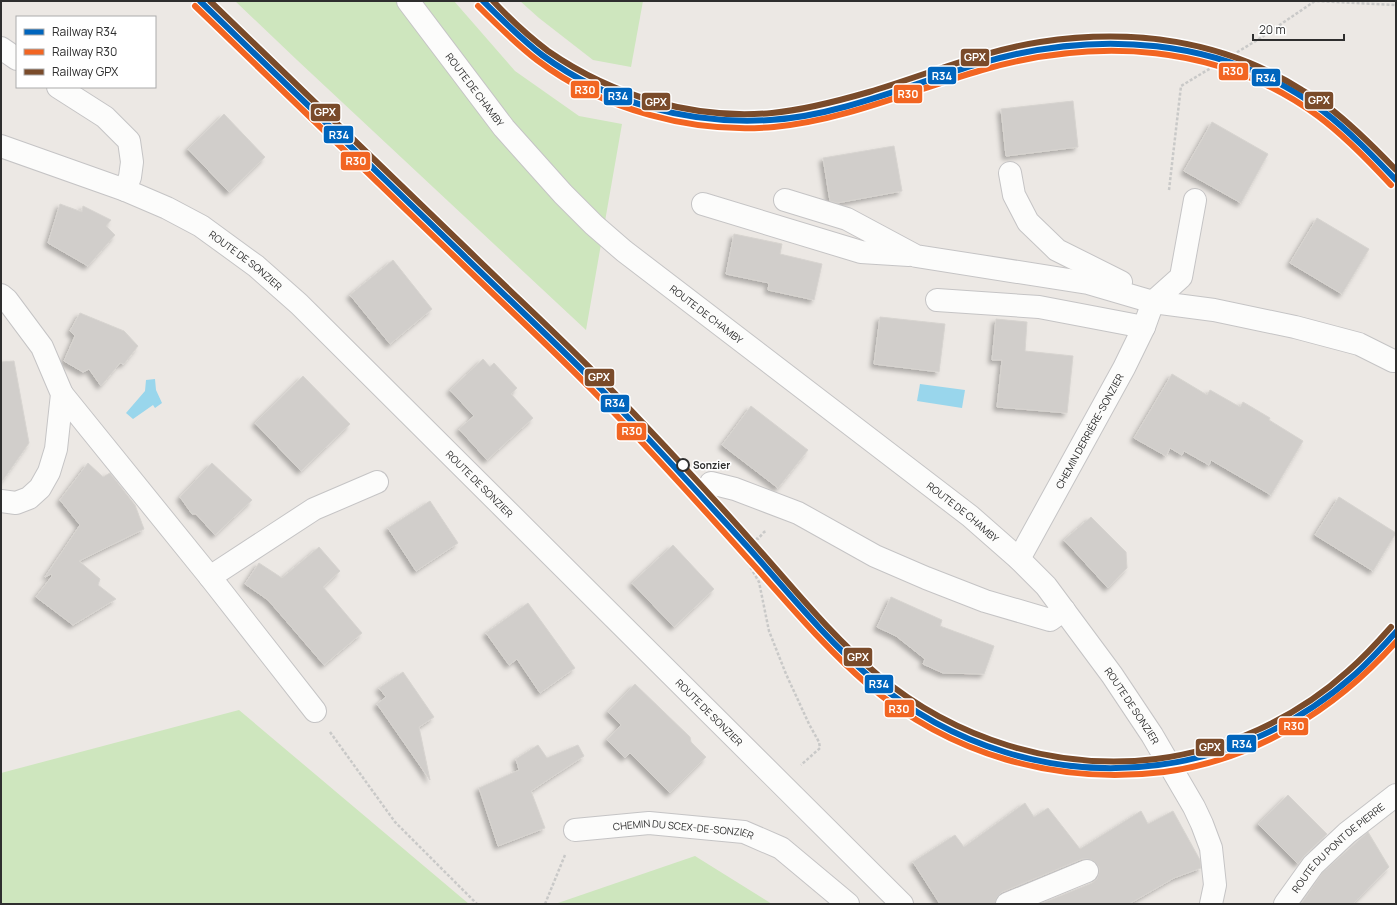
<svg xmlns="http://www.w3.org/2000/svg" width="1397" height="905" viewBox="0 0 1397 905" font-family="Manrope,sans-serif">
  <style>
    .green { fill: #cee6be }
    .water { fill: #99d6ec }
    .building { fill: #d1cecb; stroke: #d7d4d0; filter: url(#shadow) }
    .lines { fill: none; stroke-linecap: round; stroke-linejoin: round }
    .minor-casing { stroke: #c5c4c5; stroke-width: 24 }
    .path { stroke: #c9c9c8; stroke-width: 2.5; stroke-dasharray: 3 2; stroke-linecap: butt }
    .minor { stroke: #fcfcfb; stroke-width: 22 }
    .rail-1-casing { stroke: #fff; stroke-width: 9 }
    .rail-2-casing { stroke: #fff; stroke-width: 9 }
    .rail-3-casing { stroke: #fff; stroke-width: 9 }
    .rail-1 { stroke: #0065bd; stroke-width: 6 }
    .rail-2 { stroke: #f26522; stroke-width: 6 }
    .rail-3 { stroke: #7a4b2a; stroke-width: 6 }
    .stop-dot { fill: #fff; stroke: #2e2e2e; stroke-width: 2 }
    .labels { text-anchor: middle; stroke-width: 3; stroke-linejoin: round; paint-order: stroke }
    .street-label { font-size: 10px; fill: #2e2e2e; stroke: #fff }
    .stop-label { font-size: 10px; font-weight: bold; fill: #2e2e2e; stroke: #fff; text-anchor: start }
    .line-badge { stroke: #fff; stroke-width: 1.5 }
    .badge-label { font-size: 11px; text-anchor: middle; font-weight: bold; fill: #fff }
  </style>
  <defs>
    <filter id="shadow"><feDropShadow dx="-3.5" dy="3.5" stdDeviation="2" flood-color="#0004"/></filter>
  </defs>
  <rect width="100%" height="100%" fill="#ece8e4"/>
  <g class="green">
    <path d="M 235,1 L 454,1 L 515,71 L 579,116 L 622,124 L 586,330 L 297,60 Z"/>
    <path d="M 520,1 L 643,1 L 631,67 L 593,60 L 539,18 Z"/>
    <path d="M 239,710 L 469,904 L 1,904 L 1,773 Z"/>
    <path d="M 695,856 L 772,904 L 555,904 Z"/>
  </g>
  <g class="water">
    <path d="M 155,379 L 156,390 L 162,403 L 155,408 L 153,405 L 133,419 L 126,413 L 145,391 L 146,380 Z"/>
    <path d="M 920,384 L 965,390 L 962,408 L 917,401 Z"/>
  </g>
  <g class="building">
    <path d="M 1073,101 L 1078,147 L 1006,156 L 1001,109 Z"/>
    <path d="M 224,114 L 265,157 L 229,192 L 188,149 Z"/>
    <path d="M 1212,122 L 1268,154 L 1241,203 L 1184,171 Z"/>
    <path d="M 894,146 L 902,191 L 837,203 L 830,201 L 823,158 Z"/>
    <path d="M 60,204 L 82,212 L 83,206 L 111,220 L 106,226 L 115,235 L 88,266 L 48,243 Z"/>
    <path d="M 1317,218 L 1369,249 L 1342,294 L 1290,263 Z"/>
    <path d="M 734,234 L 782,244 L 780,254 L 822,264 L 814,300 L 768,290 L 769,283 L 726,274 Z"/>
    <path d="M 393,260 L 432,309 L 390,344 L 350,295 Z"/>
    <path d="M 80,313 L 124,331 L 138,346 L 124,364 L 120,363 L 101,386 L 89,369 L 83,372 L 64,361 L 75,336 L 70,331 Z"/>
    <path d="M 880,317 L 945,324 L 939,372 L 874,364 Z"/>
    <path d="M 996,319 L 1027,322 L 1025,351 L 1073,356 L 1067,413 L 997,407 L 1002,360 L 992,360 Z"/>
    <path d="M 483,359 L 490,367 L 494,363 L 517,388 L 511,394 L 533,418 L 487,460 L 459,429 L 474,416 L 450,390 Z"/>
    <path d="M 14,361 L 29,443 L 1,483 L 1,362 Z"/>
    <path d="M 1172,374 L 1207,395 L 1210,390 L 1240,407 L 1243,402 L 1270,418 L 1269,420 L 1303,441 L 1271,495 L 1211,460 L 1209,465 L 1184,451 L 1182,455 L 1170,448 L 1166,456 L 1134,438 Z"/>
    <path d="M 303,376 L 350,424 L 301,471 L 255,423 Z"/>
    <path d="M 751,406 L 808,450 L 778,488 L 722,445 Z"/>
    <path d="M 88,463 L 103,477 L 110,473 L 135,505 L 144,529 L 79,561 L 100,579 L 98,585 L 116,599 L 73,625 L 36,597 L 52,576 L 51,574 L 45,577 L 80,525 L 60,500 Z"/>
    <path d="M 212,463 L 252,500 L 215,535 L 196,514 L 192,514 L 180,497 Z"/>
    <path d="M 1339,497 L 1396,533 L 1373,571 L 1315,535 Z"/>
    <path d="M 430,501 L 458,543 L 416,571 L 388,528 Z"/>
    <path d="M 1091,517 L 1126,552 L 1127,568 L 1108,588 L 1064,540 Z"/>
    <path d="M 673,545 L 714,589 L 674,627 L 632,583 Z"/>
    <path d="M 319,547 L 340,571 L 323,587 L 362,633 L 324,665 L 268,600 L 245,584 L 259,563 L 282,578 Z"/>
    <path d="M 891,597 L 942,620 L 940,626 L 994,646 L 984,674 L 943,673 L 923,664 L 925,659 L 896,636 L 877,627 Z"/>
    <path d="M 528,603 L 575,668 L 540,693 L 517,659 L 509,665 L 486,633 Z"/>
    <path d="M 403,672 L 434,717 L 419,727 L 430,780 L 377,704 L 386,697 L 379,688 Z"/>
    <path d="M 635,684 L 690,737 L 691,742 L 706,757 L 670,793 L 630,753 L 625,758 L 607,740 L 621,725 L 608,712 Z"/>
    <path d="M 538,745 L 547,758 L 578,745 L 584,756 L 531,791 L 545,828 L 498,846 L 479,788 L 519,770 L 516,759 Z"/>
    <path d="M 1288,795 L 1327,834 L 1304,856 L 1298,864 L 1258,824 Z"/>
    <path d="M 1025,803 L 1034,817 L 1048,808 L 1080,849 L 1141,811 L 1148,824 L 1173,811 L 1200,860 L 1201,868 L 1174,878 L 1129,904 L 1040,904 L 1092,883 L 1097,879 L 1099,873 L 1099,867 L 1094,861 L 1088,859 L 1082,859 L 1002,892 L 997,897 L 995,904 L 940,904 L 913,862 L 955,835 L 964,847 Z"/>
    <path d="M 1368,832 L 1389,867 L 1353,904 L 1301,904 L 1322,873 Z"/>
  </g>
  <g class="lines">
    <g class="minor-casing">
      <g id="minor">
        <path id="s1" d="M 408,1 L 504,128 L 563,194 L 594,225 L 624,251 L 970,516 L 1019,559 L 1046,586 L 1112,675 L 1152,735 L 1194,807 L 1202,824 L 1211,848 L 1215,885 L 1211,904"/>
        <path d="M 1,48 L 17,59"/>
        <path d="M 58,87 L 105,117 L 129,141 L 132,162 L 130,177 L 125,190"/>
        <path id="s2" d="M 1,146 L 125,190 L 167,208 L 201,226 L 256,266 L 299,304 L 902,904"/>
        <path d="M 1010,173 L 1014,195 L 1028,222 L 1057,250 L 1121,282"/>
        <path d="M 785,200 L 847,219 L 916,256 L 1088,283 L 1153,302 L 1214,310 L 1295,327 L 1359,344 L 1393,361"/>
        <path d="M 703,204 L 861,252 L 909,255"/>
        <path d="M 1,295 L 7,300 L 42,347 L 62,394 L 56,449 L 49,472 L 40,488 L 29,498 L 16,503 L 1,501"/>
        <path d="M 937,300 L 1039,307 L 1144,327"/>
        <path d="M 62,394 L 210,577 L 315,711"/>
        <path d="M 711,483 L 735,489 L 798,513 L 875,556 L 926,578 L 985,601 L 1050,620 L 1064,610"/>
        <path id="s3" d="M 1019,559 L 1124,368 L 1144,327 L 1153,302 L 1181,277 L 1195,200"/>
        <path d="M 210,577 L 314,509 L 377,482"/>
        <path id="s4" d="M 575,830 L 649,823 L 744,832 L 781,848 L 848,904"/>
        <path d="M 1007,904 L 1087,871"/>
        <path id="s5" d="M 1285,904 L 1313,865 L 1347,833 L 1396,795"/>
      </g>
    </g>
    <g class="path">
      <path d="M 1169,190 L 1181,86 L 1259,39 L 1315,1 L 1396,5"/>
      <path d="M 756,538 L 758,539 L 764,532 L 767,531"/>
      <path d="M 748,563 L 759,582 L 769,631 L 786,674 L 809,724 L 819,742 L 820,748 L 801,765"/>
      <path d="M 330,732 L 395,822 L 477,904"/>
      <path d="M 545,904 L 565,855"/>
    </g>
    <use href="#minor" class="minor"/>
    <g class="rail-1-casing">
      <g id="rail-1">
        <path d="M 200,1 C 287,85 375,170 462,254 C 506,297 552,339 596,384 C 650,439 702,497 754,554 C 791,596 828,641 871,678 C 950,746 1055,779 1158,765 C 1230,756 1299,724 1353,676 C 1368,663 1382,647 1396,632"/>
        <path d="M 483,1 C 502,20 521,39 542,55 C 607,103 689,125 770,120 C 839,116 912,84 978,64 C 1094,29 1223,36 1323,111 C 1350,132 1373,156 1396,180"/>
      </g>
    </g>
    <g class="rail-2-casing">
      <g id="rail-2">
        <path d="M 195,6 C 283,91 370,175 458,260 C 502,303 548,345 592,390 C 646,445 698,503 750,561 C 788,603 824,647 867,684 C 950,755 1056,785 1164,772 C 1255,760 1335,710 1396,642"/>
        <path d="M 478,6 C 497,25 516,44 537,60 C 603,110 692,134 774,127 C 846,120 913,90 982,70 C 1097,37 1218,43 1318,116 C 1345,136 1368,160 1391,185"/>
      </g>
    </g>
    <g class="rail-3-casing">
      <g id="rail-3">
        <path d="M 210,1 C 296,84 383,168 469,251 C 513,294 558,335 601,379 C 656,436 710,494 762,553 C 799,595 835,639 878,675 C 955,739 1056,771 1156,759 C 1226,750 1295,719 1348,671 C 1363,658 1377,643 1391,627"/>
        <path d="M 493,1 C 510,19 528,36 548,51 C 613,96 693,120 772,113 C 805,110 838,101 869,92 C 926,75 981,51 1040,42 C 1132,28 1223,40 1302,90 C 1311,95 1319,100 1327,106 C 1352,125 1374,147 1396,170"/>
      </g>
    </g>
    <use href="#rail-1" class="rail-1"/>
    <use href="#rail-2" class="rail-2"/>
    <use href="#rail-3" class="rail-3"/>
  </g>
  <circle class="stop-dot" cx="683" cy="465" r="6"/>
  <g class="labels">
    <g class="street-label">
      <text dy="4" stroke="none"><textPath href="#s1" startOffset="111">ROUTE DE CHAMBY</textPath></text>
      <text dy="4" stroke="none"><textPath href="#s2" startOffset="272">ROUTE DE SONZIER</textPath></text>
      <text dy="4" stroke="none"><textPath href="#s1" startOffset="435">ROUTE DE CHAMBY</textPath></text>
      <text dy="4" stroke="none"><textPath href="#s3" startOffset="146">CHEMIN DERRIÈRE-SONZIER</textPath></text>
      <text dy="4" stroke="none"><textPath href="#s2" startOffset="596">ROUTE DE SONZIER</textPath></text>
      <text dy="4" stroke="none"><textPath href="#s1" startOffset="759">ROUTE DE CHAMBY</textPath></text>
      <text dy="4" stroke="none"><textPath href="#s1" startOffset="1018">ROUTE DE SONZIER</textPath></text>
      <text dy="4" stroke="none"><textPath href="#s2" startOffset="920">ROUTE DE SONZIER</textPath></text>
      <text dy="4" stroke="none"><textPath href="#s4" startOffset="109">CHEMIN DU SCEX-DE-SONZIER</textPath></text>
      <text dy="4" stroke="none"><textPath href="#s5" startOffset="78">ROUTE DU PONT DE PIERRE</textPath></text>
    </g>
    <g class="stop-label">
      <text x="693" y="469">Sonzier</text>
    </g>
  </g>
  <g class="line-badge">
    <rect x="960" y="48" width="30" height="19" rx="4" fill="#7a4b2a"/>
    <rect x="1218" y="62" width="31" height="19" rx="4" fill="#f26522"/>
    <rect x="927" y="66" width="30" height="19" rx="4" fill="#0065bd"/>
    <rect x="1251" y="68" width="30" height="19" rx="4" fill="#0065bd"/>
    <rect x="570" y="80" width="30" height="19" rx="4" fill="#f26522"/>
    <rect x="893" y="84" width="30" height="20" rx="4" fill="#f26522"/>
    <rect x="603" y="87" width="30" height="19" rx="4" fill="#0065bd"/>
    <rect x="1304" y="91" width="30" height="19" rx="4" fill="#7a4b2a"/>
    <rect x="641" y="92" width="30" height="19" rx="4" fill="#7a4b2a"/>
    <rect x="310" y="103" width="31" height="19" rx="4" fill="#7a4b2a"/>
    <rect x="323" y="125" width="31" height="19" rx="4" fill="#0065bd"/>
    <rect x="340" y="151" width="31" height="20" rx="4" fill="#f26522"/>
    <rect x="584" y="368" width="31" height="19" rx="4" fill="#7a4b2a"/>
    <rect x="600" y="394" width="30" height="19" rx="4" fill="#0065bd"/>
    <rect x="616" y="422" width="31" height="19" rx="4" fill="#f26522"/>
    <rect x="843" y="647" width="30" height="20" rx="4" fill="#7a4b2a"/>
    <rect x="864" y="674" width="30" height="20" rx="4" fill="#0065bd"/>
    <rect x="884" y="699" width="31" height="19" rx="4" fill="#f26522"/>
    <rect x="1278" y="717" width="31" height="19" rx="4" fill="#f26522"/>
    <rect x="1226" y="734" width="31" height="19" rx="4" fill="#0065bd"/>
    <rect x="1195" y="738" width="30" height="19" rx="4" fill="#7a4b2a"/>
  </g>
  <g class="badge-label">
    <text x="975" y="61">GPX</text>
    <text x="1233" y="75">R30</text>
    <text x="942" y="80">R34</text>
    <text x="1266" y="82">R34</text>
    <text x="585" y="94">R30</text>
    <text x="908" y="98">R30</text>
    <text x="618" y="100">R34</text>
    <text x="1319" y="104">GPX</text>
    <text x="656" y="106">GPX</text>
    <text x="325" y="116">GPX</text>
    <text x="339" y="139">R34</text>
    <text x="356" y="165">R30</text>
    <text x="599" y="381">GPX</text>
    <text x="615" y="407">R34</text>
    <text x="632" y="435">R30</text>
    <text x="858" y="661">GPX</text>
    <text x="879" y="688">R34</text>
    <text x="899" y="713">R30</text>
    <text x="1294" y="730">R30</text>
    <text x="1242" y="748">R34</text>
    <text x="1210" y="751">GPX</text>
  </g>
  <rect width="1397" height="905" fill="none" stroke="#2e2e2e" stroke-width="4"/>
  <rect x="16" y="16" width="140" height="72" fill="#ffffff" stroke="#ababab"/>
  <rect x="24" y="29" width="20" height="6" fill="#0065bd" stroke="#ababab"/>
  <text x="52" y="36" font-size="12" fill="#2e2e2e">Railway R34</text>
  <rect x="24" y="49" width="20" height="6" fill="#f26522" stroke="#ababab"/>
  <text x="52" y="56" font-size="12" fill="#2e2e2e">Railway R30</text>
  <rect x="24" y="69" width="20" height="6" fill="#7a4b2a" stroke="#ababab"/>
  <text x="52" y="76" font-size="12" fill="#2e2e2e">Railway GPX</text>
  <path d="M1253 34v6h91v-6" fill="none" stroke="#2e2e2e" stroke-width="2"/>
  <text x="1259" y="34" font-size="12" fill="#2e2e2e" stroke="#ffffff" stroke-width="3" paint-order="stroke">20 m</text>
</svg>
